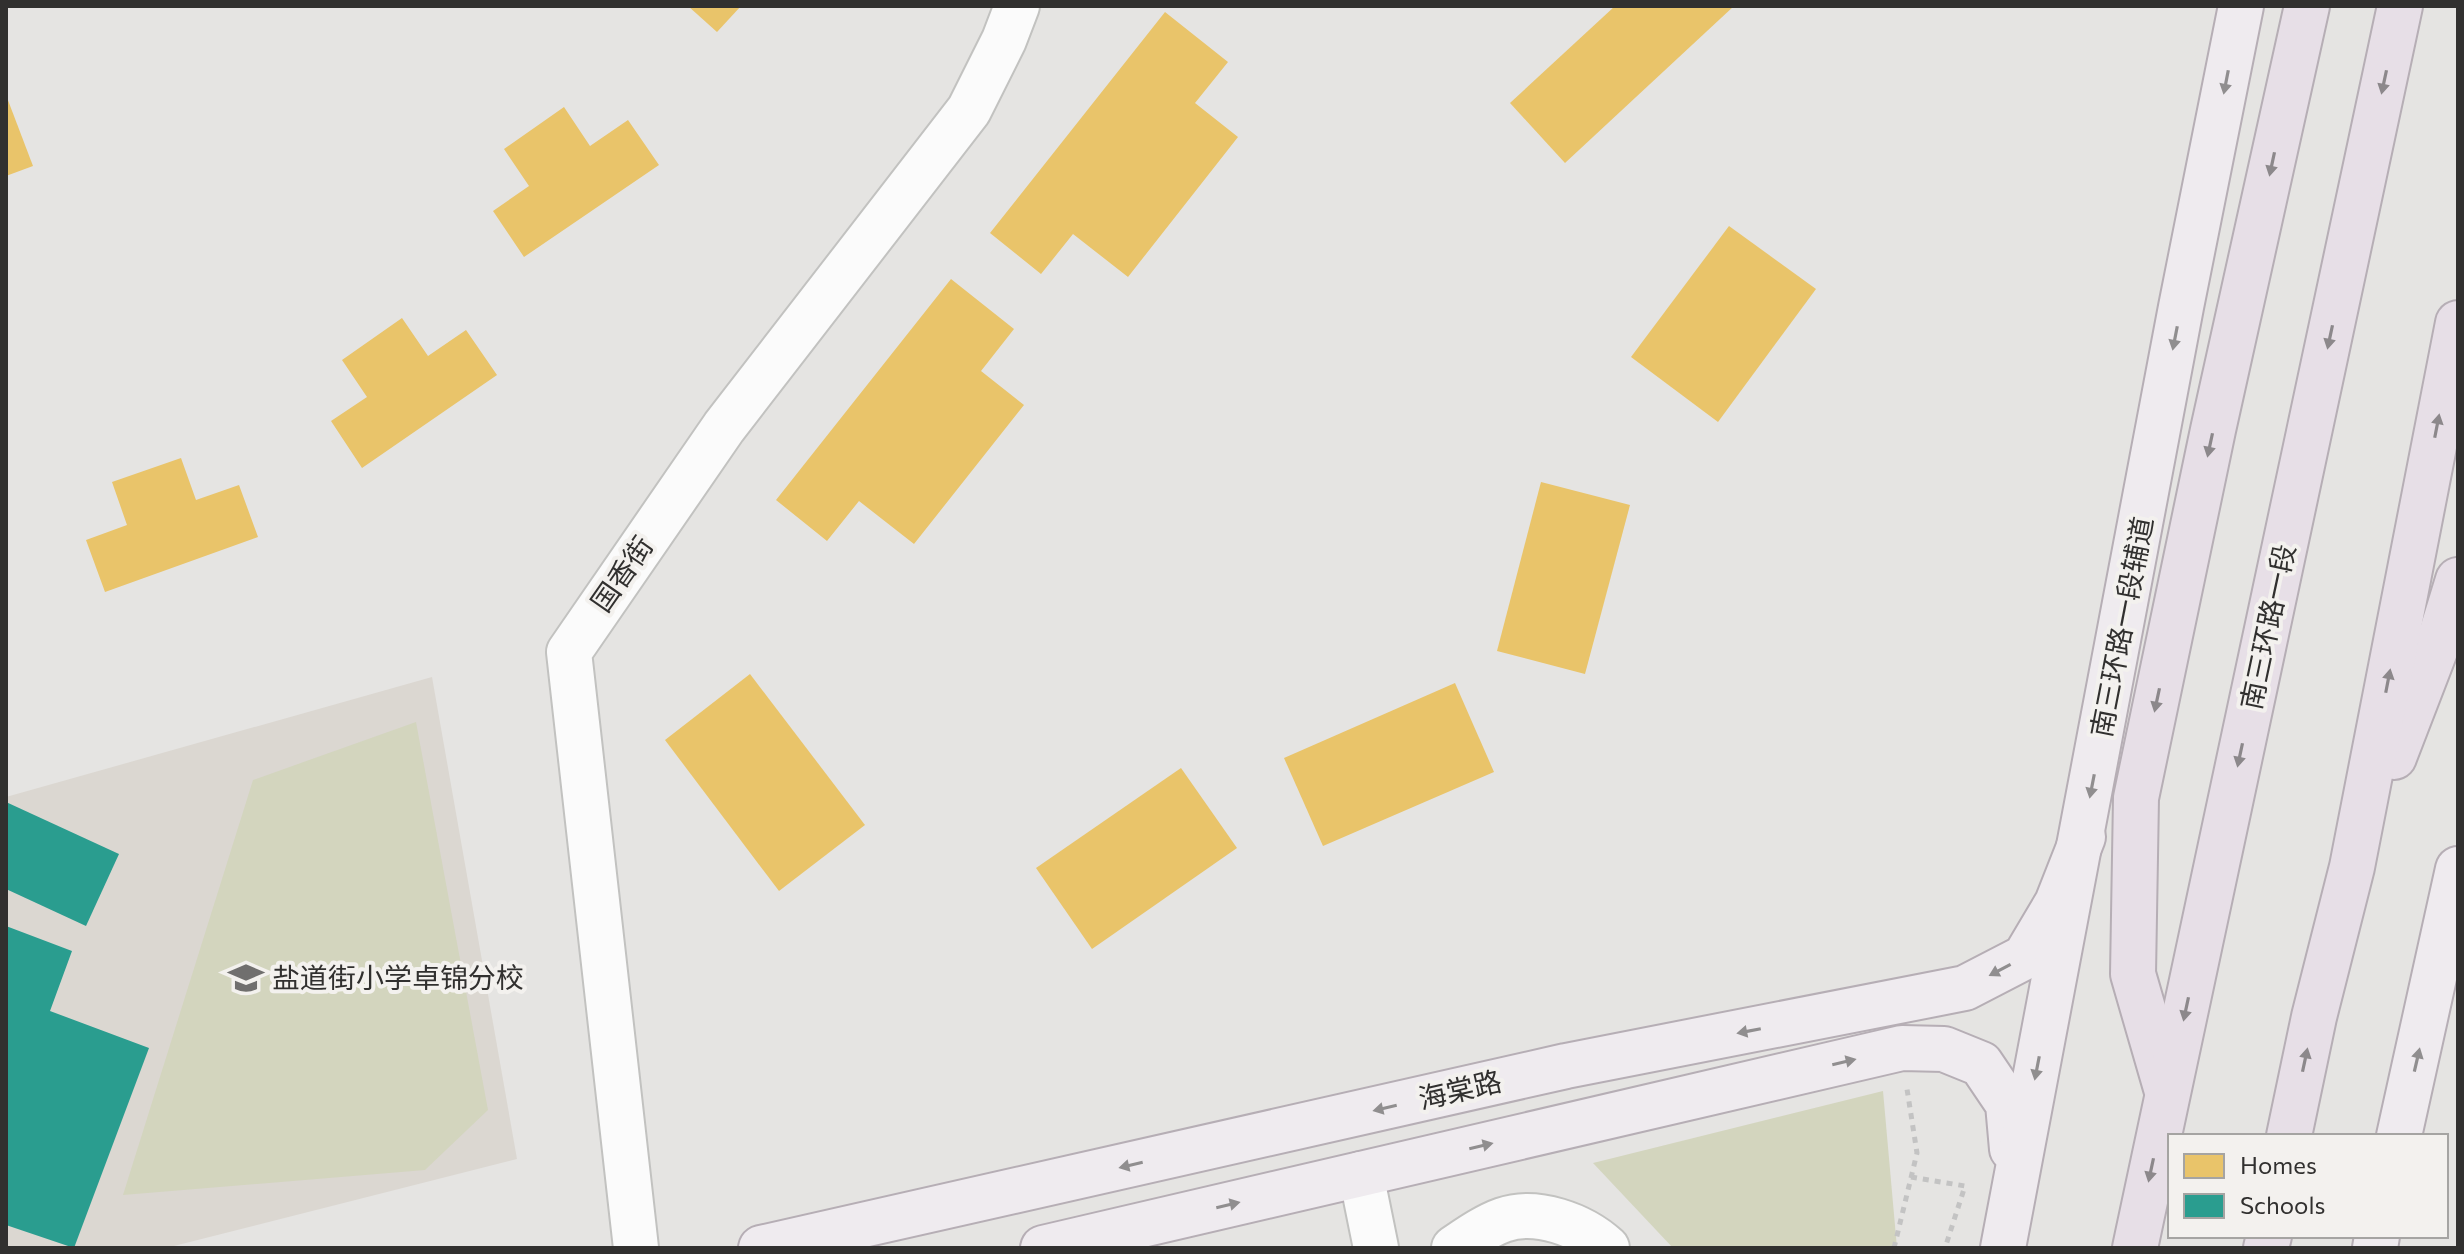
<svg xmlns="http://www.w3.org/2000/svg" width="2464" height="1254" viewBox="0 0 2464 1254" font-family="Commissioner,'Noto Sans SC',sans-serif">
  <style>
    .built { fill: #dbd7d1 }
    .green { fill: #d3d5be }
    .homes { fill: #e9c46a }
    .schools { fill: #2a9d8f }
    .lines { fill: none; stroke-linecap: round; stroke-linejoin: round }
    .minor-casing { stroke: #c2c2c0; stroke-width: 48 }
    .major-casing { stroke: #b6aeb5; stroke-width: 48 }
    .highway-casing { stroke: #b6aeb5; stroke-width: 48 }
    .path { stroke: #c3c3c3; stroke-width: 5; stroke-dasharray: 6 6; stroke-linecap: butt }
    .minor { stroke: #fbfbfb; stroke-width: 44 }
    .major { stroke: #efebef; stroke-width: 44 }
    .highway { stroke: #e7dfe7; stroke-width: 44 }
    .oneway { fill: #908e8f }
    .oneway2 { fill: #8c888b }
    .labels { text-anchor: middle; stroke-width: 8; stroke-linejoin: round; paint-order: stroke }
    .street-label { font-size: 28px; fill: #31302f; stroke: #f3f1ee }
    .poi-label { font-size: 28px; fill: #31302f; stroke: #f3f1ee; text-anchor: start }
  </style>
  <rect width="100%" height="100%" fill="#e5e4e2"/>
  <path class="built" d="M 432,677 L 517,1159 L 166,1248 L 6,1248 L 6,797 Z"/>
  <g class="green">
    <path d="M 416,722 L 488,1110 L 425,1170 L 123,1195 L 253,780 Z"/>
    <path d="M 1883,1091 L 1897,1248 L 1673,1248 L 1593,1163 Z"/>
  </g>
  <g class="homes">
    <path d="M 688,6 L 741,6 L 717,32 Z"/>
    <path d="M 1615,6 L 1734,6 L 1565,163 L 1510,103 Z"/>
    <path d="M 1165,12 L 1228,62 L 1195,103 L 1238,137 L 1128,277 L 1073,234 L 1041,274 L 990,233 Z"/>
    <path d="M 6,95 L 33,166 L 6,176 Z"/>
    <path d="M 564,107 L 590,146 L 628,120 L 659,165 L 524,257 L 493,211 L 529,186 L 504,149 Z"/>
    <path d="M 1729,226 L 1816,289 L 1718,422 L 1631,357 Z"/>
    <path d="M 951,279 L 1014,329 L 981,371 L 1024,405 L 914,544 L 859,501 L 827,541 L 776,500 Z"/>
    <path d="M 402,318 L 428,356 L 466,330 L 497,375 L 362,468 L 331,421 L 367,397 L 342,360 Z"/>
    <path d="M 181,458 L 196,500 L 239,485 L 258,537 L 105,592 L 86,540 L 127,525 L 112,482 Z"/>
    <path d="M 1541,482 L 1630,505 L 1585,674 L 1497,651 Z"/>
    <path d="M 750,674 L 865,825 L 779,891 L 665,740 Z"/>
    <path d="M 1455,683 L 1494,772 L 1323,846 L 1284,758 Z"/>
    <path d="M 1181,768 L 1237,848 L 1092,949 L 1036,868 Z"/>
  </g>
  <g class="schools">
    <path d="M 6,802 L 119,854 L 86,926 L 6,889 Z"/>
    <path d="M 6,926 L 72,951 L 50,1011 L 149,1048 L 74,1248 L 6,1225 Z"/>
  </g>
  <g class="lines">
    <g class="minor-casing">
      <g id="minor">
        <path d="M 1361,1174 L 1376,1248"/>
        <path d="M 636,1248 L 569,652 L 724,427 L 969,110 L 1004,40 L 1017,6"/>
        <path d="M 1454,1248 C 1469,1238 1486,1226 1503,1220 C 1536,1208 1582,1225 1607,1248"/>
      </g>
    </g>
    <g class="major-casing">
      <g id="major">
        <path d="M 2399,1136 L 2458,869"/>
        <path d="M 761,1248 L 1566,1066 L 1965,988 L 2025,957 L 2057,903 L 2083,837"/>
        <path d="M 1043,1248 L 1902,1048 L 1944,1049 L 1981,1064 L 2008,1104 L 2012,1149"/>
        <path d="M 2003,1248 L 2181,307 L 2241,6"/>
        <path d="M 2375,1248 L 2377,1236"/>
      </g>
    </g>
    <g class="highway-casing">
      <g id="highway">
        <path d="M 2394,757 L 2441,635 L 2458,580"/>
        <path d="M 2166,1088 L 2133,974 L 2136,798 L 2213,430 L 2307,6"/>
        <path d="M 2289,1136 L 2314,1017 L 2352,867 L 2458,323"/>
        <path d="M 2135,1248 L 2400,6"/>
        <path d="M 2266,1248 L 2269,1236"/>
      </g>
    </g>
    <g class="path">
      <path d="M 1911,1177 L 1965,1186 L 1945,1248"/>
      <path d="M 1894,1248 L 1917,1153 L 1907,1089"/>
    </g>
    <use href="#minor" class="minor"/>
    <use href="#major" class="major"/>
    <use href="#highway" class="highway"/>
  </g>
  <defs><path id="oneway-solid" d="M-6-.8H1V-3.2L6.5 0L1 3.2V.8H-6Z" transform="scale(2)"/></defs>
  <g class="oneway">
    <use href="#oneway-solid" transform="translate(2226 82) rotate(101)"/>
    <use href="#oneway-solid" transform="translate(2175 338) rotate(101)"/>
    <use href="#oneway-solid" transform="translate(2092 786) rotate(101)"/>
    <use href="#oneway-solid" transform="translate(2000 970) rotate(152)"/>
    <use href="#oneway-solid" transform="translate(1749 1031) rotate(169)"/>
    <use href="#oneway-solid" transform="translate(2417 1060) rotate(-77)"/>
    <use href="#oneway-solid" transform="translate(1844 1062) rotate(-13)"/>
    <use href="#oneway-solid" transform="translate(2037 1068) rotate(101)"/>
    <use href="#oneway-solid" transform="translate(1385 1108) rotate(167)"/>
    <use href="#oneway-solid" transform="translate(1481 1146) rotate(-13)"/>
    <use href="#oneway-solid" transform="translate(1131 1165) rotate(167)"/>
    <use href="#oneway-solid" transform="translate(1228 1205) rotate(-13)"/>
  </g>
  <g class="oneway2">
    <use href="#oneway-solid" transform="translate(2384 82) rotate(102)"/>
    <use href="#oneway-solid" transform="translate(2272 164) rotate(102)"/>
    <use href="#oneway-solid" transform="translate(2330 337) rotate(102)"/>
    <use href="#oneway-solid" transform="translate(2437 426) rotate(-79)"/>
    <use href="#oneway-solid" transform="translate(2210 445) rotate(102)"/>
    <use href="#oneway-solid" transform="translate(2388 681) rotate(-79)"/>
    <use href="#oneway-solid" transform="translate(2157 700) rotate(102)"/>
    <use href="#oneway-solid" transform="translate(2240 755) rotate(102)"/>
    <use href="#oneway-solid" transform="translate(2186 1009) rotate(102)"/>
    <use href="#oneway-solid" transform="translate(2305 1060) rotate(-78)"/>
    <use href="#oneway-solid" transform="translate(2151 1170) rotate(102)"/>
  </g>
  <defs>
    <g id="school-bare" transform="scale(2.76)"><path d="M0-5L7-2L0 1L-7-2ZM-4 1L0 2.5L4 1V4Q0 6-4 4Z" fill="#706f6e" stroke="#f3f1ee" stroke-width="2.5" paint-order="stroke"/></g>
  </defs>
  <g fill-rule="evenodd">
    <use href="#school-bare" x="246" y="978"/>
  </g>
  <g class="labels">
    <g class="street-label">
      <text transform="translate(622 574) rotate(-55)" y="10">国香街</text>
      <text transform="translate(2122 627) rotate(-79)" y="10">南三环路一段辅道</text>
      <text transform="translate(2268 627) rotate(-78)" y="10">南三环路一段</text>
      <text transform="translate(1460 1090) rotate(-13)" y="10">海棠路</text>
    </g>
    <g class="poi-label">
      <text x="272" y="988">盐道街小学卓锦分校</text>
    </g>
  </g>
  <rect width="2464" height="1254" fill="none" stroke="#31302f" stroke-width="16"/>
  <rect x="2168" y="1134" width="280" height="104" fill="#f3f1ee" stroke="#a5a4a2" stroke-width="2"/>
  <rect x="2184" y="1154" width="40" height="24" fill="#e9c46a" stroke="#a5a4a2" stroke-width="2"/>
  <text x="2240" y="1174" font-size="24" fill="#31302f">Homes</text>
  <rect x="2184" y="1194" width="40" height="24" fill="#2a9d8f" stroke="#a5a4a2" stroke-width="2"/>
  <text x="2240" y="1214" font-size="24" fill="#31302f">Schools</text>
</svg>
